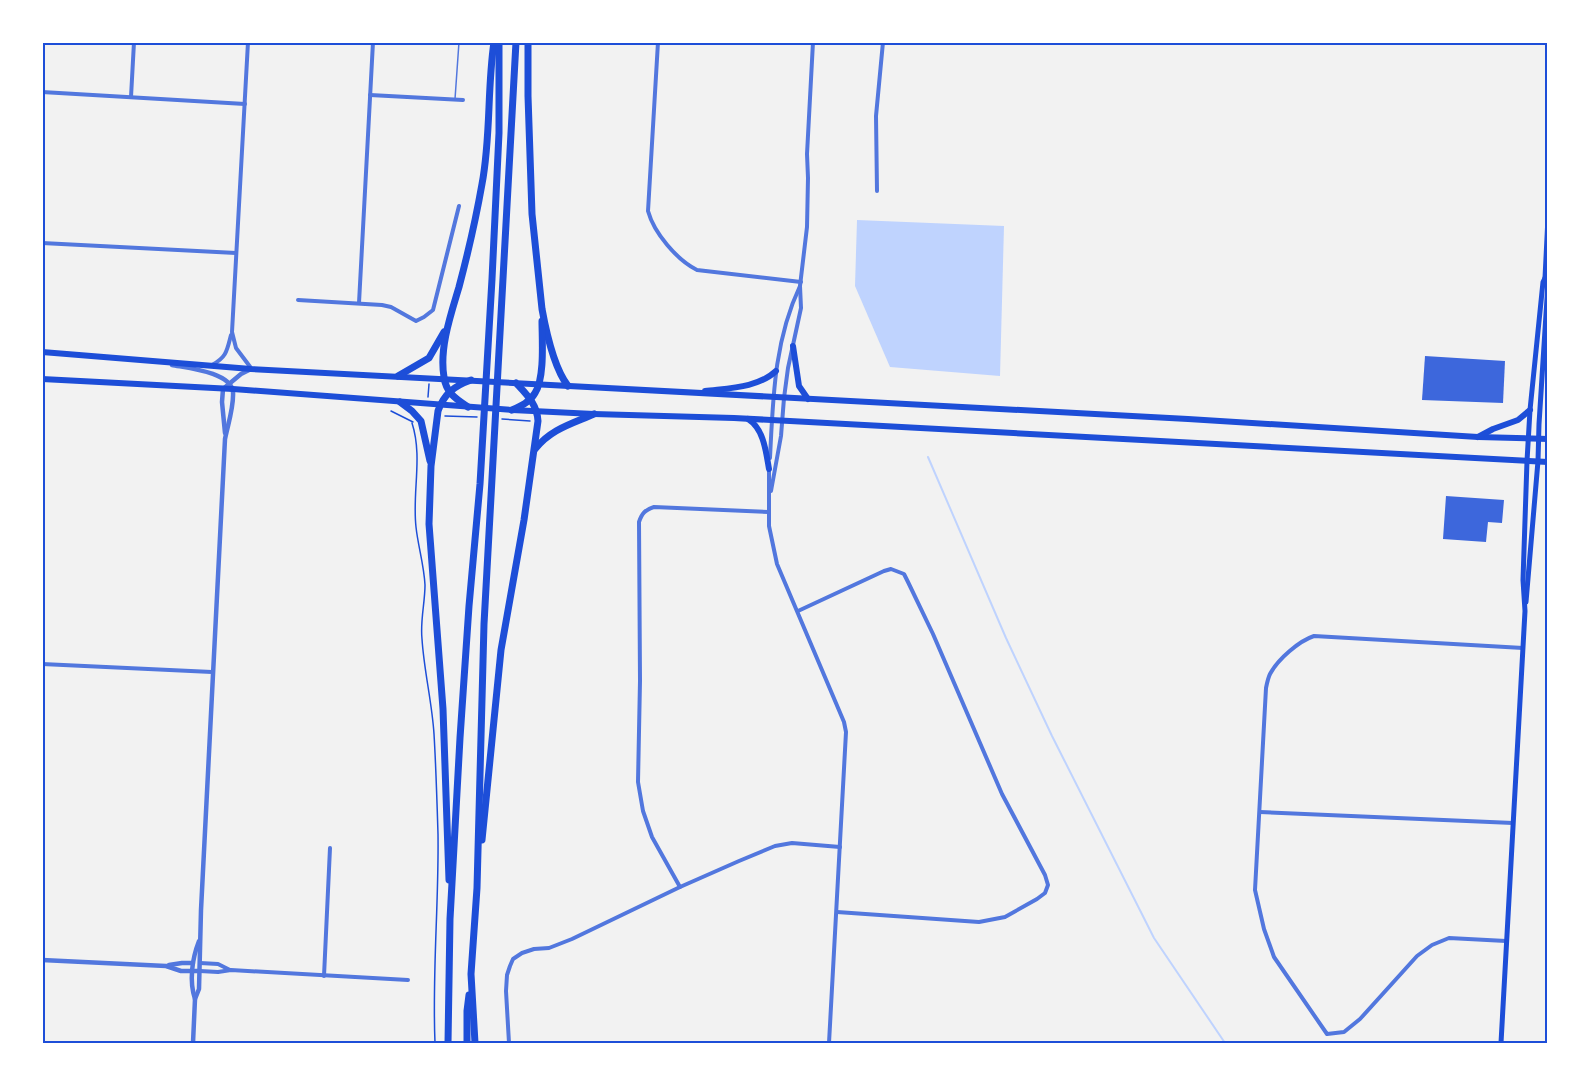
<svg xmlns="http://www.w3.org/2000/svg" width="1590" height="1085" viewBox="0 0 1590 1085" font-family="'Public Sans',sans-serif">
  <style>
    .water { fill: #bfd3fe }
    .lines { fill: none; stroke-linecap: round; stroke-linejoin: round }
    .stream { stroke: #bfd3fe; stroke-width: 2 }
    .building { fill: #3d67dc }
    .path { stroke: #1d4ed8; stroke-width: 1.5 }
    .service { stroke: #5277de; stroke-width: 1.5 }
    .minor { stroke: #5277de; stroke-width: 4 }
    .tertiary { stroke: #5277de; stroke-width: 4.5 }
    .secondary { stroke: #1d4ed8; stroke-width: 5 }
    .trunk { stroke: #1d4ed8; stroke-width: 6 }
    .motorway { stroke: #1d4ed8; stroke-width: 7 }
    .neatline { fill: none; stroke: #1d4ed8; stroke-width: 2 }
  </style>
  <rect width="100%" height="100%" fill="#f2f2f2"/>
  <path class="water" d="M 857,220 L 1004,226 L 1000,376 L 890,367 L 855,286 Z"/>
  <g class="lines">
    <path class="stream" d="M 928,457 L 1006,638 L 1052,736 L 1154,938 L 1225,1043"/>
  </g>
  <g class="building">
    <path d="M 1425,356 L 1505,361 L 1503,403 L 1422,400 Z"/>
    <path d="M 1446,496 L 1504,500 L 1502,523 L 1488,522 L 1486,542 L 1443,539 Z"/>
  </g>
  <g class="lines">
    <g class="path">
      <path d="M 428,397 L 429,384"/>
      <path d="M 391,411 L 413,422"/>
      <path d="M 445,416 L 477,417"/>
      <path d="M 502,419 L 530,421"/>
      <path d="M 412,423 C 423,457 412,492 416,527 C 418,546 424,565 425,585 C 425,603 420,621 422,639 C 424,671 432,702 434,734 C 436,767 437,801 438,834 C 439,904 432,973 435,1043"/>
    </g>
    <path class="service" d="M 455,99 L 459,42"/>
    <g class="minor">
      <path d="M 248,42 L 232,332 L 236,348 L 251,368"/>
      <path d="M 658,42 L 648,211 C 654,233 677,260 697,270 L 801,282"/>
      <path d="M 42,92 L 245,104"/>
      <path d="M 370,95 L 463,100"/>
      <path d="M 131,97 L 134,42"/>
      <path d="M 877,191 L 876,116 L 883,42"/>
      <path d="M 42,243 L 236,253"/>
      <path d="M 298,300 L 382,305 L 391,307 L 416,321 L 424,317 L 433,310 L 459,206"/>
      <path d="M 359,303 L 373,42"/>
      <path d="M 212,365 C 227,357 227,350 231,335"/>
      <path d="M 770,458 C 773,399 774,341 800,286"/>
      <path d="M 769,469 L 769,526 L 777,564 L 844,722 L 846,732 L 829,1043"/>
      <path d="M 771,491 L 781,436 L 784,398 L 788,368 L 801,308 L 800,286 L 807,227 L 808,178 L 807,154 L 813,42"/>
      <path d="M 798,611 L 884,571 L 891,569 L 904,574 L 908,582 L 933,634 L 1002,794 L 1045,875 L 1048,885 L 1045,893 L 1037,899 L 1005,917 L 979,922 L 837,912"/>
      <path d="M 42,664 L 212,672"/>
      <path d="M 1260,812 L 1513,823"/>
      <path d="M 680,887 L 652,837 L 643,811 L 638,782 L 640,681 L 639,522 C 642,513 645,510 654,507 L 768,512"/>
      <path d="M 1506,941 L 1449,938 L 1432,945 L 1417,956 L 1360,1019 L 1344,1032 L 1327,1034 L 1274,957 L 1264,929 L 1255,890 L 1266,688 C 1267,683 1268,678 1270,674 C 1278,659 1299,641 1314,636 L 1523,648"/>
      <path d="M 200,963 L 218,964 L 230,970"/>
      <path d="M 200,971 L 218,972 L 231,970 L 408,980"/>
      <path d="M 324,976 L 330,848"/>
      <path d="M 509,1043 L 506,991 L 507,975 L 510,966 L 513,959 L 522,953 L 534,949 L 549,948 L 572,939 L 680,887 L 739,861 L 775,846 L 792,843 L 840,847"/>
    </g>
    <g class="tertiary">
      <path d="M 172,365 C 187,368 231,372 233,392 C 234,407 228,424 225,439 L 201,910 L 199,989 L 195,999 L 193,1043"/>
      <path d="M 225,433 L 222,402 L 223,389 L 241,374 L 251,369"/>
      <path d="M 42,960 L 166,966 L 181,971 L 200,971"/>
      <path d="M 169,965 L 182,963 L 193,963"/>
      <path d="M 195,999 C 189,981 192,959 199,941"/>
    </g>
    <g class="secondary">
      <path d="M 1526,602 L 1538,461 L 1539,424 L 1548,283 L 1545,278"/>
      <path d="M 1501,1043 L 1525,611 L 1523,580 L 1527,461 L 1530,410 L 1543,282 L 1545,278 L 1548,217"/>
    </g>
    <g class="trunk">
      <path d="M 793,346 L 799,386 L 808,399"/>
      <path d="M 42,352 L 251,369 L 1188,419 L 1478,437 L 1548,439"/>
      <path d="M 42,379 L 233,389 L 512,410 L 594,414 L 734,418 L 1548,462"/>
      <path d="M 705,391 C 728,388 758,388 776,371"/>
      <path d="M 748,419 C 764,429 766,452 769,469"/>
      <path d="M 1478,437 L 1493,429 L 1518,420 L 1530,410"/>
    </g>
    <g class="motorway">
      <path d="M 528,42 L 528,96 L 532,214 L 542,309 C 546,331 554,368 568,386"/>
      <path d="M 398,376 L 429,358 L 444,332"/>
      <path d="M 400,402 L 412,411 L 421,421 L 430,461"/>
      <path d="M 468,407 C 456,399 446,393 444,377 C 439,348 451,314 459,287 C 468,253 476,218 482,184 C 491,137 487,89 494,42"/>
      <path d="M 512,410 C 521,406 530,402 535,393 C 545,378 542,339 542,321"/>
      <path d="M 535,449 C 551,429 571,424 594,414"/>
      <path d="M 482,840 L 501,650 L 524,520 L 538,421 C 537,404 527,395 516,383"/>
      <path d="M 449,880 L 443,709 L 429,524 L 431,466 L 438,411 C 444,394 454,386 471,380"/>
      <path d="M 448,1043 L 450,919 L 460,738 L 469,606 L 480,484 L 492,279 L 499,133 L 499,42"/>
      <path d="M 467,1043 L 467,1011 L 469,995"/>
      <path d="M 475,1043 L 471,974 L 477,888 L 484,624 L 516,42"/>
    </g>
  </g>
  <rect width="1590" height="1085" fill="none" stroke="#ffffff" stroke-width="87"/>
  <rect x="44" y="44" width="1502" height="998" class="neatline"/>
</svg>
